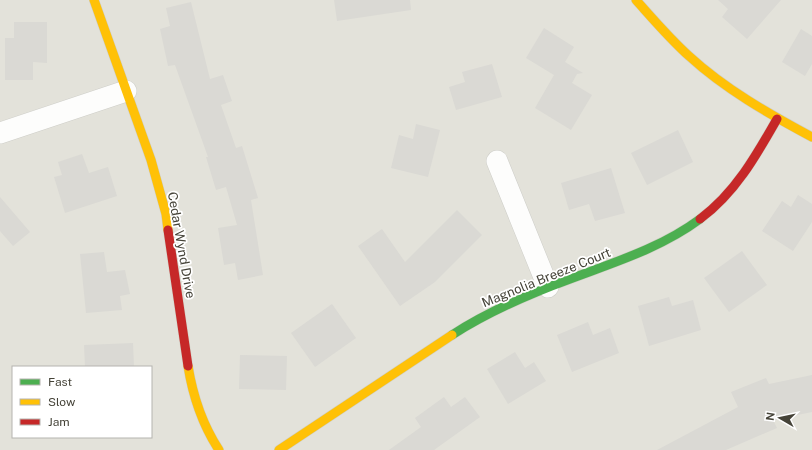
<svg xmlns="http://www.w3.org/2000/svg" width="812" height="450" viewBox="0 0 812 450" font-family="'Public Sans',sans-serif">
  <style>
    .residential { fill: #e3e2da; fill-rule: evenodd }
    .building { fill: #dad9d4 }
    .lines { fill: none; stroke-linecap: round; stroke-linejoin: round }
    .street-casing { stroke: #cecec9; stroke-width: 22 }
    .fast-casing { stroke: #cecec3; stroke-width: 10 }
    .slow-casing { stroke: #cecec3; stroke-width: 10 }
    .jam-casing { stroke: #cecec3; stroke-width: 10 }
    .street { stroke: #fdfdfc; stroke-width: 21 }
    .fast { stroke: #4caf50; stroke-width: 9 }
    .slow { stroke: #ffc107; stroke-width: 9 }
    .jam { stroke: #c62828; stroke-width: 9 }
    .labels { text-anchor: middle; stroke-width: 3.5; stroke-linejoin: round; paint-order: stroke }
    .street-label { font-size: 13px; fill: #454338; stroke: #fff }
  </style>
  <rect width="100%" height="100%" fill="#f0f0eb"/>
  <path class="residential" d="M 0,0 L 812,0 L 812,450 L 0,450 ZM 13,367 L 151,367 L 151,437 L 13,437 Z"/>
  <g class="building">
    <path d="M 334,0 L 410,0 L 411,10 L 337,21 Z"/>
    <path d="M 718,0 L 781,0 L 747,39 L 722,17 L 728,9 Z"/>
    <path d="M 191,2 L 210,79 L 223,75 L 232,101 L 221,105 L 236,148 L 242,146 L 258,198 L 251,200 L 263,275 L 238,280 L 235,263 L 224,265 L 218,228 L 237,225 L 226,187 L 216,190 L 206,157 L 208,157 L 175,65 L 168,66 L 160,29 L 170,26 L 166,8 Z"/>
    <path d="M 14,22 L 47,22 L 47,63 L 33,62 L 33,80 L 5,80 L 5,38 L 14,38 Z"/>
    <path d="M 544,28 L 574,47 L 565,62 L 583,73 L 577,74 L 572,83 L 592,95 L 571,130 L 535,108 L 554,75 L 526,58 Z"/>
    <path d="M 801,29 L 812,36 L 812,64 L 805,76 L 782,62 Z"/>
    <path d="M 492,64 L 502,97 L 456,110 L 449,87 L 465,82 L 462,72 Z"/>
    <path d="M 416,124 L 440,130 L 428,177 L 391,168 L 399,135 L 413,139 Z"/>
    <path d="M 678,130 L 693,162 L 647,185 L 631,153 Z"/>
    <path d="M 82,154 L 89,173 L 108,167 L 117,196 L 65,213 L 54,177 L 62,175 L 58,162 Z"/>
    <path d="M 611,168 L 625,213 L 595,221 L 589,204 L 569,210 L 561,183 Z"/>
    <path d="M 798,195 L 812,204 L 812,222 L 793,251 L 762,231 L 782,201 L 791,207 Z"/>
    <path d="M 0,197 L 30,232 L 13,246 L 0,231 Z"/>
    <path d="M 457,210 L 482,235 L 435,282 L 400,306 L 358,246 L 382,229 L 405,262 Z"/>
    <path d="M 742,251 L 767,285 L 729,312 L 704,278 Z"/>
    <path d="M 104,252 L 107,272 L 125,270 L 130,294 L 120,296 L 122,310 L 86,313 L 80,254 Z"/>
    <path d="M 669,297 L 672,306 L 693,300 L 701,330 L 649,346 L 638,306 Z"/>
    <path d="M 332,304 L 356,338 L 315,367 L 291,333 Z"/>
    <path d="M 588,322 L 593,335 L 610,328 L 619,353 L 572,372 L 557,335 Z"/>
    <path d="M 133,343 L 134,367 L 85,367 L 84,345 Z"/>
    <path d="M 515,352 L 525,368 L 534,362 L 546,381 L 508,404 L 487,369 Z"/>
    <path d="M 240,355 L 287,356 L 286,390 L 239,389 Z"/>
    <path d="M 812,375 L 812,412 L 773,420 L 777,428 L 726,450 L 657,450 L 738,407 L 731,392 L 766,378 L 769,384 Z"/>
    <path d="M 444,397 L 451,407 L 465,397 L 480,417 L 434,450 L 389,450 L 421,427 L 415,418 Z"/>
  </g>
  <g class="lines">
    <g class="street-casing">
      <g id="street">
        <path d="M 0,133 L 126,91"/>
        <path d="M 497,161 L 548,287"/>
      </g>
    </g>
    <g class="fast-casing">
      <path id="fast" d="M 452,335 C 489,311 529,294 570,279 C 615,262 661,248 700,219"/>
    </g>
    <g class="slow-casing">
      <g id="slow">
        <path d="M 94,0 L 151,160 L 166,214 L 168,230"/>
        <path d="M 636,0 C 653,19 670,39 689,56 C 725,89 769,114 812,137"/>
        <path d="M 188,366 C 193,397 202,424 219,450"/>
        <path d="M 279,450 L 452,335"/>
      </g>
    </g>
    <g class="jam-casing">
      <g id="jam">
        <path d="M 700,219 C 735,193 756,156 777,119"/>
        <path d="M 168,230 L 188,366"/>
      </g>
    </g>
    <use href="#street" class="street"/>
    <use href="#fast" class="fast"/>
    <use href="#slow" class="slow"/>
    <use href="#jam" class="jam"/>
  </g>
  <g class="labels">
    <g class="street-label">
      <text transform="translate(182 245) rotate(80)" y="5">Cedar Wynd Drive</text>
      <text transform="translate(546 277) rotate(-22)" y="5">Magnolia Breeze Court</text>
    </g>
  </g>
  <rect x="12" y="366" width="140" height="72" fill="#ffffff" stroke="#b5b4af"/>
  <rect x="20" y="379" width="20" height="6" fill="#4caf50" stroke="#b5b4af"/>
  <text x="48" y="386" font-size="12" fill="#454338">Fast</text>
  <rect x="20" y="399" width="20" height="6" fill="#ffc107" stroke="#b5b4af"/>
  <text x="48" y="406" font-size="12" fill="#454338">Slow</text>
  <rect x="20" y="419" width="20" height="6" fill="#c62828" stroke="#b5b4af"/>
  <text x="48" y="426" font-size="12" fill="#454338">Jam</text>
  <g transform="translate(780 418) rotate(279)" stroke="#ffffff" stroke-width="3" paint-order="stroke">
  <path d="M0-3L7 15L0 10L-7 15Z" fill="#454338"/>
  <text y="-6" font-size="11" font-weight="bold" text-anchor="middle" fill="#454338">N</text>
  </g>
</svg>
